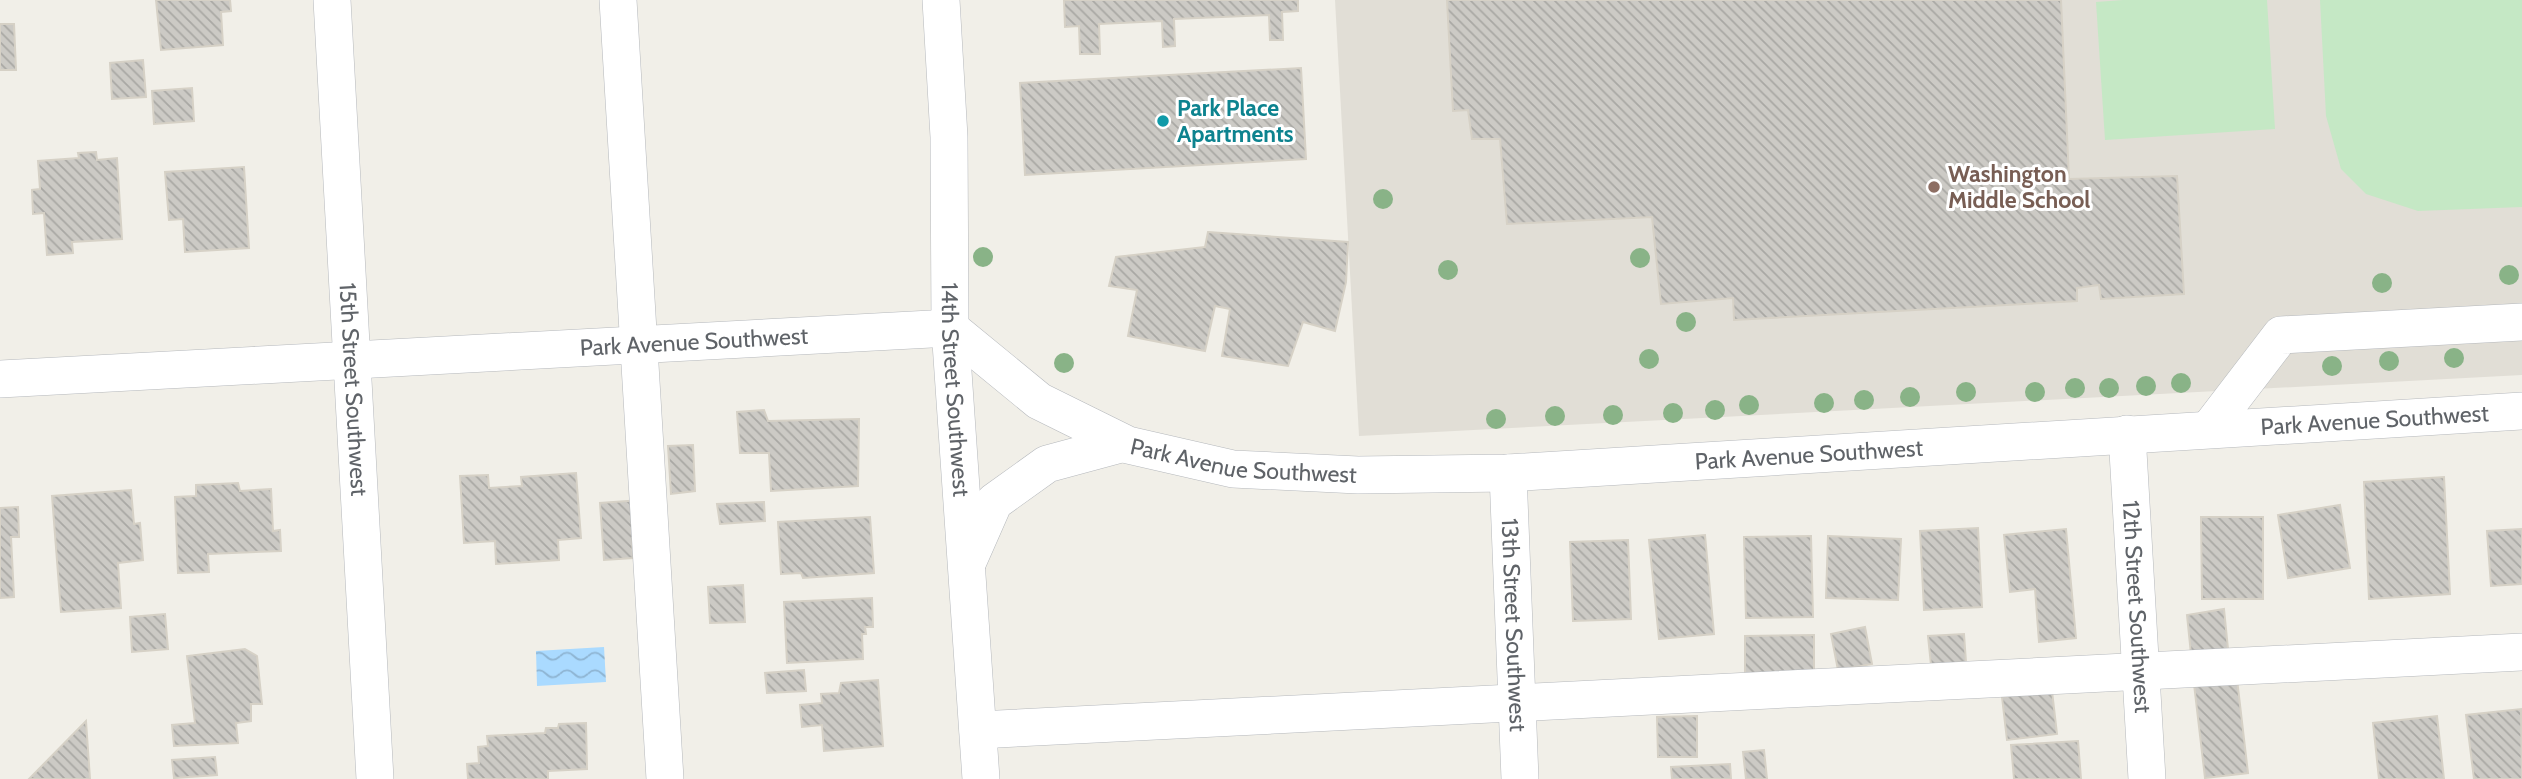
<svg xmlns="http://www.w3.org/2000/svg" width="2522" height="779" viewBox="0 0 2522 779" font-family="Cabin,sans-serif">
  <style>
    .education { fill: #e1ded6 }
    .garden { fill: #c5e8c5 }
    .water { fill: url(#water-waves) }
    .building { fill: url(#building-back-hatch); stroke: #d6d1c6; stroke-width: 2 }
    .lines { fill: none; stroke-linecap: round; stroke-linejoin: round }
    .minor-casing { stroke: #b5b8bc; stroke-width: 38 }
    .minor { stroke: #fff; stroke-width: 37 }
    .tree { fill: #89b387 }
    .culture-dot { fill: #0f9aa8; stroke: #fff; stroke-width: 2.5 }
    .education-dot { fill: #8d6e63; stroke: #fff; stroke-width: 2.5 }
    .labels { text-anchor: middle; stroke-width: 6; stroke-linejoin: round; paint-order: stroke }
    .culture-label { font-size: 23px; font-weight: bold; fill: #0d838f; stroke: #fff; text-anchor: start }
    .education-label { font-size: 23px; font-weight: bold; fill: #785e54; stroke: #fff; text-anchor: start }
    .street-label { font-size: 23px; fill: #5f6368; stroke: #fff }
  </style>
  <defs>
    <pattern id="water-waves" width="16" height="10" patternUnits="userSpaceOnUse" patternTransform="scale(1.75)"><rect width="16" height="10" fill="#aadaff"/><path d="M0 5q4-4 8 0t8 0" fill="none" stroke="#8eb4d2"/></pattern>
    <pattern id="building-back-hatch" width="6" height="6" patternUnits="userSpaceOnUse" patternTransform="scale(1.75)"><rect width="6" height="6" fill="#cccac5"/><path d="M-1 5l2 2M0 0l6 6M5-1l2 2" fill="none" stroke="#a9a8a4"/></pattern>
  </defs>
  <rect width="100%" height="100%" fill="#f1efe8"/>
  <path class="education" d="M 1335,0 L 2522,0 L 2522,375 L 1359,436 Z"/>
  <g class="garden">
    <path d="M 2123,0 L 2267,0 L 2275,129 L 2105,140 L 2096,2 Z"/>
    <path d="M 2320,0 L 2522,0 L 2522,207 L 2418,211 L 2366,194 L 2341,169 L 2326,116 Z"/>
  </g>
  <path class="water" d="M 604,647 L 606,682 L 537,686 L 536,651 Z"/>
  <g class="building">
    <path d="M 156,0 L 230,0 L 231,11 L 221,12 L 223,45 L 161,50 Z"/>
    <path d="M 1064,0 L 1298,0 L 1298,11 L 1282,12 L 1283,40 L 1270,40 L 1269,15 L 1174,19 L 1175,46 L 1163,47 L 1162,21 L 1099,24 L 1100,54 L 1080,54 L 1079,26 L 1065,27 Z"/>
    <path d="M 1447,0 L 2061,0 L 2069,179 L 2177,176 L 2184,294 L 2101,299 L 2099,285 L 2077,288 L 2077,301 L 1734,320 L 1733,298 L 1661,304 L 1652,217 L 1507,224 L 1500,139 L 1472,139 L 1468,110 L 1453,111 Z"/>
    <path d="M 0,24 L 14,24 L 16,70 L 0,70 Z"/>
    <path d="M 143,60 L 146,97 L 112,99 L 110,63 Z"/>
    <path d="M 1301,68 L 1306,159 L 1025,175 L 1020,83 Z"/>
    <path d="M 192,88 L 194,121 L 154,124 L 152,91 Z"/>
    <path d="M 96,152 L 97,160 L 117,158 L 122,239 L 72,242 L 73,253 L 47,255 L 44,213 L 33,214 L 32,190 L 40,189 L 38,161 L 79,158 L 78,153 Z"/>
    <path d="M 244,167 L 249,248 L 185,252 L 183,219 L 169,220 L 165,172 Z"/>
    <path d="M 1208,232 L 1348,242 L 1346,282 L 1335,331 L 1303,322 L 1288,366 L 1222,356 L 1230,309 L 1215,306 L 1205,351 L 1128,336 L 1137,290 L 1109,286 L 1116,257 L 1205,247 Z"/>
    <path d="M 764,410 L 768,421 L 859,419 L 858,486 L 771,491 L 769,453 L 740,453 L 737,412 Z"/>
    <path d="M 693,445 L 695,491 L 671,494 L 668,446 Z"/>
    <path d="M 576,473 L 581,538 L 558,540 L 559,560 L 496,564 L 495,541 L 464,543 L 460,476 L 488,475 L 489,488 L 522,486 L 521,477 Z"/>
    <path d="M 2444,477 L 2450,594 L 2369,599 L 2364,482 Z"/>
    <path d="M 238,483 L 240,491 L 271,489 L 273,531 L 280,530 L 281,551 L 208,554 L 209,572 L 178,573 L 175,497 L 196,496 L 196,485 Z"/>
    <path d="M 131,490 L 134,524 L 140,523 L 143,560 L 118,563 L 121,608 L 61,612 L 52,496 Z"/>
    <path d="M 641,500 L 644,537 L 632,538 L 633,558 L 604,560 L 600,503 Z"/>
    <path d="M 764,502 L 765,521 L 720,524 L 717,504 Z"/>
    <path d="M 2340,505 L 2350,568 L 2288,578 L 2278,515 Z"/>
    <path d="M 18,507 L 19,537 L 11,537 L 14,597 L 0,598 L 0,508 Z"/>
    <path d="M 870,517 L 874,573 L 803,578 L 801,573 L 781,574 L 778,522 Z"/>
    <path d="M 2201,517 L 2263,517 L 2263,599 L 2202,599 Z"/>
    <path d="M 1978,528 L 1982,607 L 1924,610 L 1920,531 Z"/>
    <path d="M 2066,529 L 2076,638 L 2039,642 L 2035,589 L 2010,592 L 2004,535 Z"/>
    <path d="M 2522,529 L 2522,584 L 2491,586 L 2487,531 Z"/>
    <path d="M 1705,535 L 1714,634 L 1659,639 L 1649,540 Z"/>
    <path d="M 1811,536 L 1813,617 L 1746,618 L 1744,537 Z"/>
    <path d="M 1828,536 L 1901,539 L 1898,600 L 1826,598 Z"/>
    <path d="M 1628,540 L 1631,619 L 1573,621 L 1570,542 Z"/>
    <path d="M 743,585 L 745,622 L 710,623 L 708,587 Z"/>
    <path d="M 872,598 L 873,627 L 865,627 L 866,634 L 862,634 L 863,659 L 787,663 L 784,602 Z"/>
    <path d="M 2224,609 L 2228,649 L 2191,654 L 2187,615 Z"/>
    <path d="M 165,614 L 168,649 L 132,652 L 130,617 Z"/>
    <path d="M 1865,627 L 1872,664 L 1838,670 L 1831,634 Z"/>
    <path d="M 1964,634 L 1966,662 L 1931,665 L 1928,636 Z"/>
    <path d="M 1814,635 L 1814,673 L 1745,674 L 1745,636 Z"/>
    <path d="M 245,649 L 257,656 L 262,704 L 251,704 L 251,721 L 236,723 L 238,743 L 174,746 L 172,725 L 195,723 L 187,656 Z"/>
    <path d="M 804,670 L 806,691 L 767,693 L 765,673 Z"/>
    <path d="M 2237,679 L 2248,773 L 2205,778 L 2194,684 Z"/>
    <path d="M 878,680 L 883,746 L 824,751 L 822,725 L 802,727 L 800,705 L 822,703 L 821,694 L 839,693 L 841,683 Z"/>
    <path d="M 2052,691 L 2057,734 L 2007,740 L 2002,697 Z"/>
    <path d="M 2521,709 L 2522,779 L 2474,779 L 2466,715 Z"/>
    <path d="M 1697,716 L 1697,757 L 1658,757 L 1657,717 Z"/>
    <path d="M 2437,716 L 2444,779 L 2379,779 L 2373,723 Z"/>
    <path d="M 86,721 L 90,779 L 29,779 Z"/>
    <path d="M 586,723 L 587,769 L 548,771 L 548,779 L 468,779 L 467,764 L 479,763 L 478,747 L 488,746 L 487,736 L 545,733 L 546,728 L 558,728 L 559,724 Z"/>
    <path d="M 2078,741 L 2081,779 L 2014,779 L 2011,745 Z"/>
    <path d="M 1764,750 L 1767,779 L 1746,779 L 1743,752 Z"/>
    <path d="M 215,757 L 217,775 L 174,778 L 172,760 Z"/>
    <path d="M 1730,764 L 1731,779 L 1672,779 L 1671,767 Z"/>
  </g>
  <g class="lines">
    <g class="minor-casing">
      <g id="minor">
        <path id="s1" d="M 332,0 L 375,779"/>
        <path d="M 618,0 L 665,779"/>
        <path id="s2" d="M 941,0 L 949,137 L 950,328 L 981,779"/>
        <path id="s3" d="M 0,379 L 950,328 L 1039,401 L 1128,445 L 1233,469 L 1358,475 L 1508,473 L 2522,411"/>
        <path d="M 2209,429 L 2281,335 L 2522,322"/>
        <path id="s4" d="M 2127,434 L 2147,779"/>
        <path id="s5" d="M 1508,473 L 1520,779"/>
        <path d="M 968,561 L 994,502 L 1047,464 L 1121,444"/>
        <path d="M 978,730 L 2522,652"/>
      </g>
    </g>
    <use href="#minor" class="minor"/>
  </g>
  <g class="tree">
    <circle cx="1383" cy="199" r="10"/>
    <circle cx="983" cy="257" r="10"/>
    <circle cx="1640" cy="258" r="10"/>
    <circle cx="1448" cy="270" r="10"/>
    <circle cx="2509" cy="275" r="10"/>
    <circle cx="2382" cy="283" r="10"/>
    <circle cx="1686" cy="322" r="10"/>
    <circle cx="2454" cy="358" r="10"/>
    <circle cx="1649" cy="359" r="10"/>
    <circle cx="2389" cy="361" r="10"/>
    <circle cx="1064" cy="363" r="10"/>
    <circle cx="2332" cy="366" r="10"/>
    <circle cx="2181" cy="383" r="10"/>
    <circle cx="2146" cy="386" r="10"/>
    <circle cx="2075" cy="388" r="10"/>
    <circle cx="2109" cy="388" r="10"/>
    <circle cx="1966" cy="392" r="10"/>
    <circle cx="2035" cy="392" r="10"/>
    <circle cx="1910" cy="397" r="10"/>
    <circle cx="1864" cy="400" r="10"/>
    <circle cx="1824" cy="403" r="10"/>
    <circle cx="1749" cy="405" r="10"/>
    <circle cx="1715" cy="410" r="10"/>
    <circle cx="1673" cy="413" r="10"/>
    <circle cx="1613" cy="415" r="10"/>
    <circle cx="1555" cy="416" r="10"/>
    <circle cx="1496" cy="419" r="10"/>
  </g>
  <circle class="culture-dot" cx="1163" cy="121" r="7"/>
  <circle class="education-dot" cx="1934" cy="187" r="7"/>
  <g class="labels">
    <g class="culture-label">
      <text x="1177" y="116">Park Place<tspan x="1177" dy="26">Apartments</tspan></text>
    </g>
    <g class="education-label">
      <text x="1948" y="182">Washington<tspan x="1948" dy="26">Middle School</tspan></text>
    </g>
    <g class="street-label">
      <text dy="8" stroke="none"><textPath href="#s3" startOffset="695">Park Avenue Southwest</textPath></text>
      <text dy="8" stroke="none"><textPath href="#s1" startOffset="390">15th Street Southwest</textPath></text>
      <text dy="8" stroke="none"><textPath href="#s2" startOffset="390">14th Street Southwest</textPath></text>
      <text dy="8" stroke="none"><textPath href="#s3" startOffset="2417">Park Avenue Southwest</textPath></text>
      <text dy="8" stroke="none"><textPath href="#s3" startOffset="1850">Park Avenue Southwest</textPath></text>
      <text dy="8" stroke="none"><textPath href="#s3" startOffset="1283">Park Avenue Southwest</textPath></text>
      <text dy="8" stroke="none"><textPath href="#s4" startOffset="173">12th Street Southwest</textPath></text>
      <text dy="8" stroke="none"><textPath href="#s5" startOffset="152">13th Street Southwest</textPath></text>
    </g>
  </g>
</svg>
